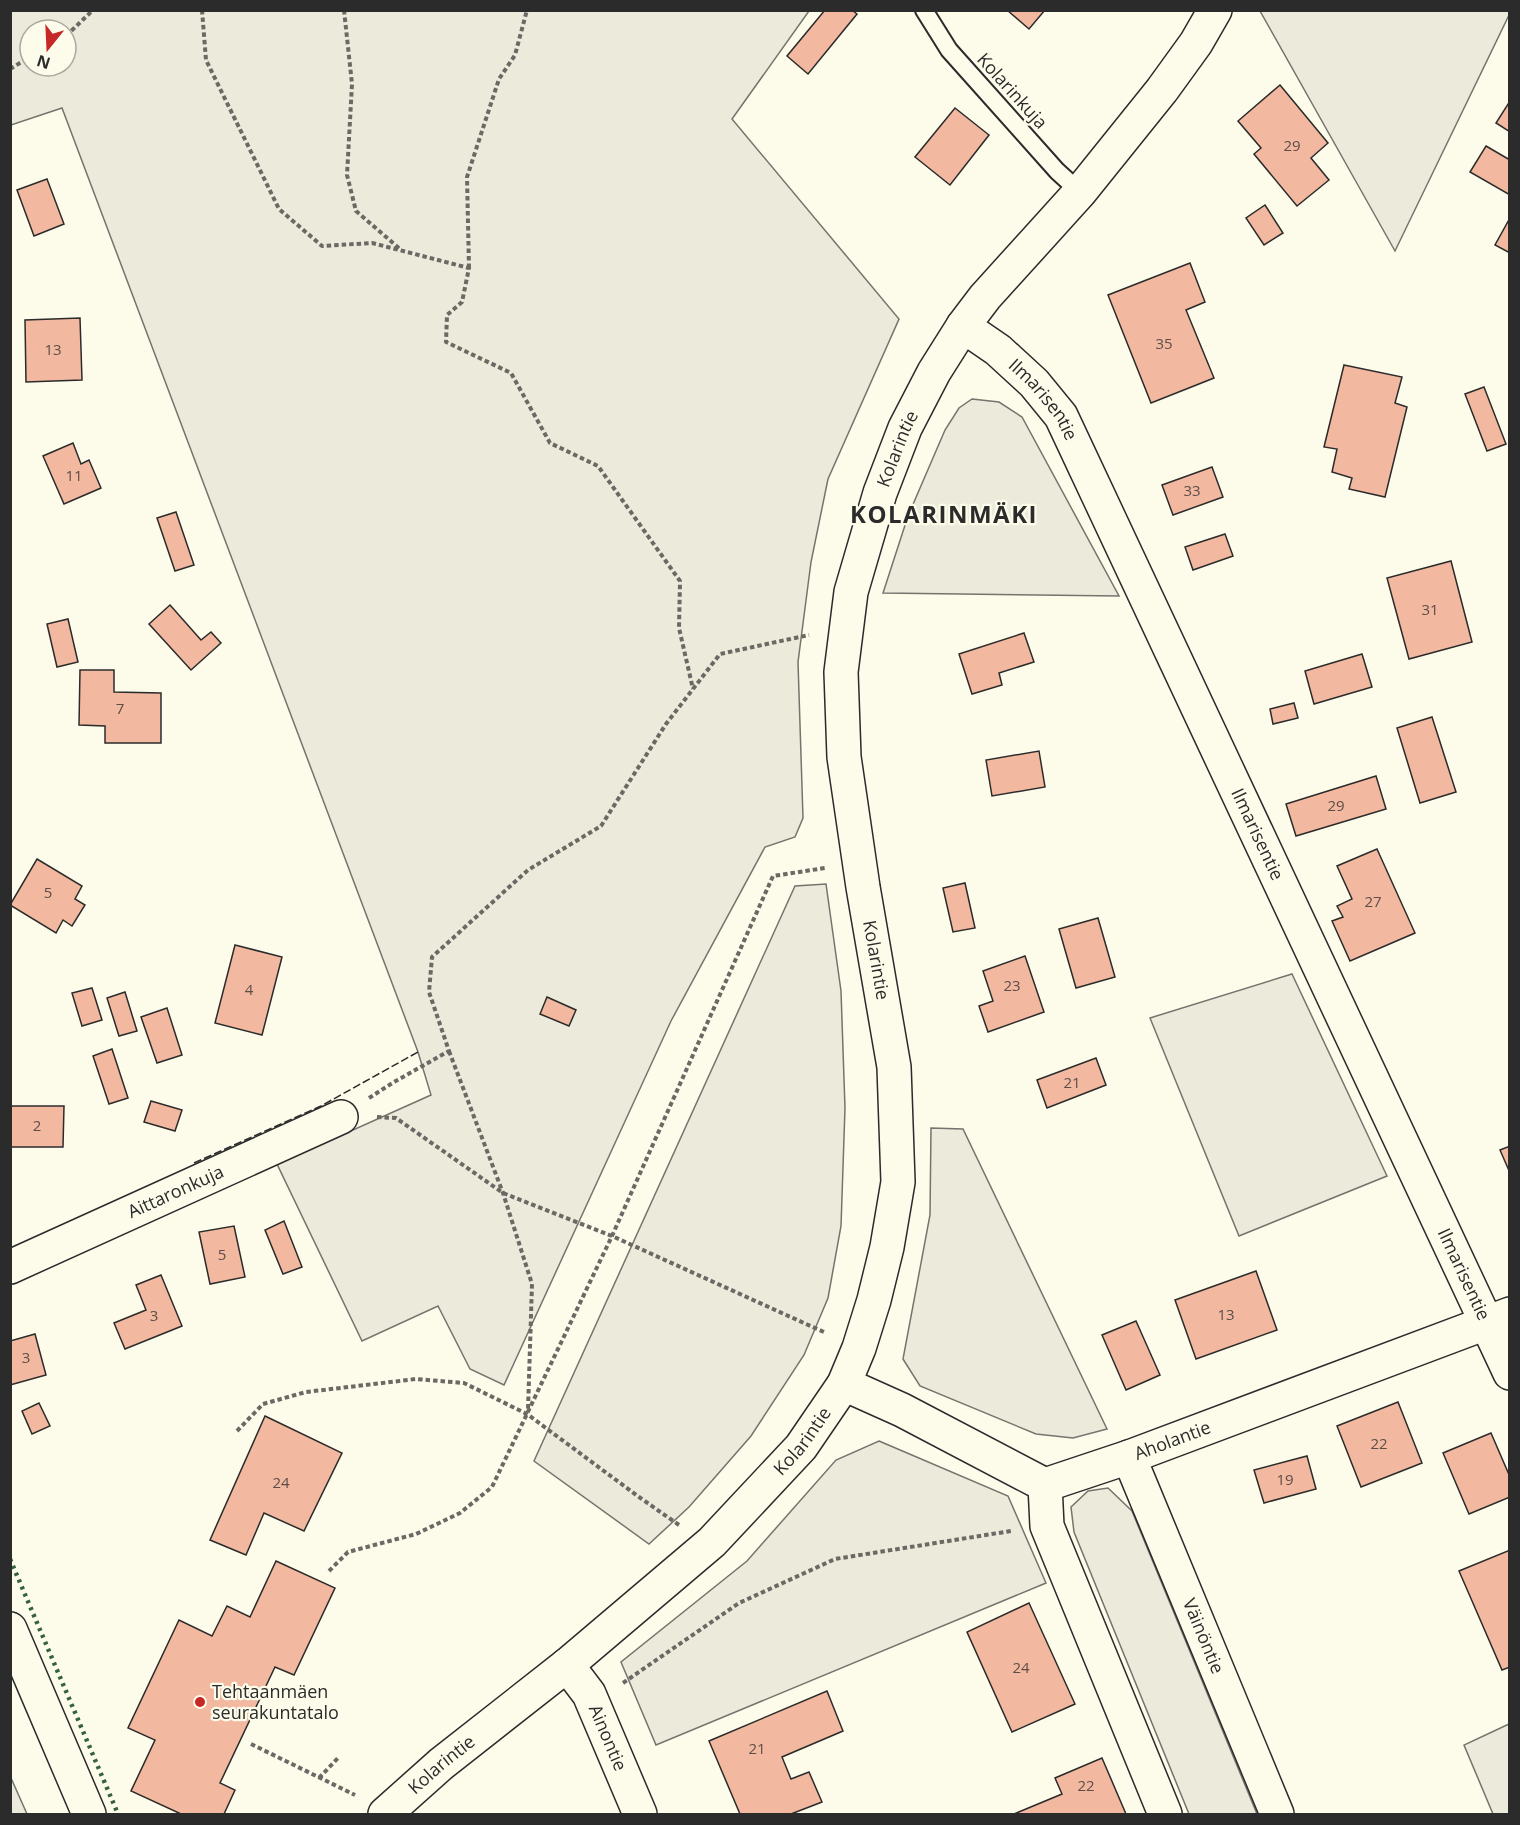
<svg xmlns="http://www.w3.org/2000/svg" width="1520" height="1825" viewBox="0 0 1520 1825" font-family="'Open Sans',sans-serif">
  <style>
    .green { fill: #ecebdb; stroke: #74746e; stroke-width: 1.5; fill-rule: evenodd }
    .building { fill: #f2b8a0; stroke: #2b2b2b; stroke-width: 1.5 }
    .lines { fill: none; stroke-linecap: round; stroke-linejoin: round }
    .service-casing { stroke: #2b2b2b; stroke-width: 20 }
    .minor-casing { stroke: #2b2b2b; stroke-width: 36 }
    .path { stroke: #6a6964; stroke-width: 4; stroke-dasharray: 4.5 3; stroke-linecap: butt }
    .service { stroke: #fdfbea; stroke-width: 16 }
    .minor { stroke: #fdfbea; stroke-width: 33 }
    .hedge { stroke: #34623c; stroke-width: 4.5; stroke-dasharray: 3 4.5; stroke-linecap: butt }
    .fence { stroke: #2b2b2b; stroke-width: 1.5; stroke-dasharray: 8 3; stroke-linecap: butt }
    .poi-dot { fill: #c62828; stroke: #fdfbea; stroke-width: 2 }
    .labels { text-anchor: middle; stroke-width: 4.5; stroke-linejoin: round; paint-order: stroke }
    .number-label { font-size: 15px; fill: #5d4e48 }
    .street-label { font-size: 18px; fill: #2b2b2b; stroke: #fdfbea }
    .poi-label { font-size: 18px; fill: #2b2b2b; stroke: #fdfbea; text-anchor: start }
    .district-label { font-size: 24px; font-weight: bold; letter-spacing: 1.5px; fill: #2b2b2b; stroke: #fdfbea }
  </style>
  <rect width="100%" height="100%" fill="#fdfbea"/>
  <g class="green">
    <path d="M 10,11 L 809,11 L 732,119 L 899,319 L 828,479 L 811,562 L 798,662 L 803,818 L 795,837 L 765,847 L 671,1021 L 504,1385 L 470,1369 L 438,1306 L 362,1341 L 277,1164 L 431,1095 L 418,1052 L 62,108 L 11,125 ZM 30,30 L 66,30 L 66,66 L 30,66 Z"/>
    <path d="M 1260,11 L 1509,11 L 1509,15 L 1395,251 Z"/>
    <path d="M 972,399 L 999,402 L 1022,417 L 1119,596 L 883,593 L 908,516 L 945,430 L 959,408 Z"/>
    <path d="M 826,884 L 841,991 L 845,1108 L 841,1226 L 828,1298 L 804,1355 L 751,1436 L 689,1507 L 649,1544 L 534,1461 L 795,886 Z"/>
    <path d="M 1292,974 L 1387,1176 L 1239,1236 L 1150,1018 Z"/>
    <path d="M 931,1128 L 963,1129 L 1107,1429 L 1073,1438 L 1036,1434 L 920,1386 L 903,1359 L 930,1215 Z"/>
    <path d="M 879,1441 L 1008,1496 L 1046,1583 L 656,1745 L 621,1662 L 747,1561 L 836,1460 Z"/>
    <path d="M 1108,1488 L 1132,1511 L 1257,1814 L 1189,1814 L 1074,1532 L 1071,1507 L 1088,1491 Z"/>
    <path d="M 1509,1724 L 1509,1814 L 1493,1814 L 1464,1745 Z"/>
    <path d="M 10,1778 L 11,1778 L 27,1814 L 11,1814 Z"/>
  </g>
  <g class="building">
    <path d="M 825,10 L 852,10 L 857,14 L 808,74 L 787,56 Z"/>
    <path d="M 1007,10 L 1045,10 L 1029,29 Z"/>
    <path d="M 1280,85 L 1328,143 L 1311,158 L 1329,180 L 1297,206 L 1254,154 L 1261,148 L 1238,121 Z"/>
    <path d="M 1510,101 L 1510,132 L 1496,123 Z"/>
    <path d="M 955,108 L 989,135 L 950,185 L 915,157 Z"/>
    <path d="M 1486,146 L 1510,160 L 1510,195 L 1470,172 Z"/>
    <path d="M 47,179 L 64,224 L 34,236 L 17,190 Z"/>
    <path d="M 1265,205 L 1283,233 L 1264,245 L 1246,218 Z"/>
    <path d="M 1510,218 L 1510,253 L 1495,245 Z"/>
    <path d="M 1190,263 L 1205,302 L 1186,310 L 1214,378 L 1151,403 L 1108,295 Z"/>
    <path d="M 80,318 L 82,380 L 26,382 L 25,320 Z"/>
    <path d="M 1344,365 L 1402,377 L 1395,403 L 1407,407 L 1385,497 L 1349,489 L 1352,478 L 1332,472 L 1337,449 L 1324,447 Z"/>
    <path d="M 1484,387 L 1506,444 L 1487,451 L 1465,394 Z"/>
    <path d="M 73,443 L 81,464 L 89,460 L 101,488 L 64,504 L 43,456 Z"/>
    <path d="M 1212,467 L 1223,497 L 1173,515 L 1162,485 Z"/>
    <path d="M 176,512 L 194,565 L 175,571 L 157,518 Z"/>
    <path d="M 1225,534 L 1233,556 L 1193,570 L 1185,547 Z"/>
    <path d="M 1451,561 L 1472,642 L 1409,659 L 1387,578 Z"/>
    <path d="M 170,605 L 201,640 L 211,632 L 221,643 L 191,670 L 149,624 Z"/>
    <path d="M 68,619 L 78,662 L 57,667 L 47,624 Z"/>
    <path d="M 1024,633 L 1034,662 L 999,673 L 1002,685 L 972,694 L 959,654 Z"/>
    <path d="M 1362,654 L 1372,687 L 1314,704 L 1305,671 Z"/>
    <path d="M 80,670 L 114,670 L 114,692 L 161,693 L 161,743 L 105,743 L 105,726 L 79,725 Z"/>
    <path d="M 1294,703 L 1298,718 L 1273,724 L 1270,709 Z"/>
    <path d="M 1432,717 L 1456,792 L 1420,803 L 1397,728 Z"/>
    <path d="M 1039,751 L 1045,787 L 992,796 L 986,760 Z"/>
    <path d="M 1376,776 L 1386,809 L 1296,836 L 1286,804 Z"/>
    <path d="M 1377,849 L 1415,933 L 1350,961 L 1332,921 L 1343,917 L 1337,906 L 1352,899 L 1337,866 Z"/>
    <path d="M 37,859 L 82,886 L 75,899 L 85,905 L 72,926 L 63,920 L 56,933 L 10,905 Z"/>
    <path d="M 965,883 L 975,928 L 953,932 L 943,888 Z"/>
    <path d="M 1098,918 L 1115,977 L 1076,988 L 1059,929 Z"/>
    <path d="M 235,945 L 282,957 L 262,1035 L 215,1023 Z"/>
    <path d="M 1025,956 L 1044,1012 L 988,1032 L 979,1006 L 993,1001 L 983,971 Z"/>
    <path d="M 92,988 L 102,1020 L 82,1026 L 72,993 Z"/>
    <path d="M 125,992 L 137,1031 L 119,1036 L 107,998 Z"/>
    <path d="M 547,997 L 576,1010 L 569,1026 L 540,1014 Z"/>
    <path d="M 167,1008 L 182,1055 L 157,1063 L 141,1017 Z"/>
    <path d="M 112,1049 L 128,1098 L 109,1104 L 93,1056 Z"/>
    <path d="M 1096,1058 L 1106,1085 L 1047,1108 L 1037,1080 Z"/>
    <path d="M 151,1101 L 182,1110 L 175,1131 L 144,1122 Z"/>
    <path d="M 10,1106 L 64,1106 L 63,1147 L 10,1147 Z"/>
    <path d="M 1510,1146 L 1510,1173 L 1500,1150 Z"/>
    <path d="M 284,1221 L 302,1267 L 283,1274 L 265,1230 Z"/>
    <path d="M 234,1226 L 245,1277 L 210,1284 L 199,1232 Z"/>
    <path d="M 1256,1271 L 1277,1330 L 1196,1359 L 1175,1300 Z"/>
    <path d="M 161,1275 L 182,1326 L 125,1349 L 114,1323 L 146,1310 L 136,1285 Z"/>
    <path d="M 1136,1321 L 1160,1375 L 1126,1390 L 1102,1335 Z"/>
    <path d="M 35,1334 L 46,1375 L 10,1385 L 10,1341 Z"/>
    <path d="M 1398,1402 L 1422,1463 L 1361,1487 L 1337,1426 Z"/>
    <path d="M 39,1403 L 50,1426 L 32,1434 L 22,1411 Z"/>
    <path d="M 265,1416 L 342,1453 L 304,1531 L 264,1513 L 246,1555 L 210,1540 Z"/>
    <path d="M 1491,1433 L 1510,1477 L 1510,1497 L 1469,1514 L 1443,1453 Z"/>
    <path d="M 1307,1456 L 1316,1489 L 1264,1503 L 1254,1470 Z"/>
    <path d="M 1510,1550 L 1510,1667 L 1502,1670 L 1459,1571 Z"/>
    <path d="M 276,1561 L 335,1588 L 294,1675 L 275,1667 L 220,1783 L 235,1790 L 224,1814 L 181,1814 L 131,1791 L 155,1740 L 128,1728 L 179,1620 L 212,1636 L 227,1606 L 250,1617 Z"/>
    <path d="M 1029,1603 L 1075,1704 L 1012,1732 L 967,1632 Z"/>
    <path d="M 827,1691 L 843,1731 L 782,1757 L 791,1779 L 809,1772 L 822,1802 L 791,1814 L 740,1814 L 709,1741 Z"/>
    <path d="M 1102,1758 L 1126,1814 L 1014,1814 L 1062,1794 L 1055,1778 Z"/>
  </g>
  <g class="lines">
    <g class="service-casing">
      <path id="service" d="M 924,10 L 949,50 L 1057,171 L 1080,192"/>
    </g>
    <g class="minor-casing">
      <g id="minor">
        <path id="s1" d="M 963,326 L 998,350 L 1034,383 L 1061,416 L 1510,1373"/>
        <path id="s2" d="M 10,1267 L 341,1117"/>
        <path id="s3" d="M 844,1384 L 902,1410 L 1045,1485 L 1129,1457 L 1510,1314"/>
        <path id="s4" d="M 1129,1457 L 1277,1814"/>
        <path d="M 1045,1485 L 1047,1526 L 1165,1814"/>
        <path d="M 10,1629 L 89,1814"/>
        <path id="s5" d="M 567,1665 L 589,1694 L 640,1814"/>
        <path id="s6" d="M 385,1814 L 441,1764 L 567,1665 L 712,1542 L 801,1447 L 844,1384 L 859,1348 L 874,1300 L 887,1247 L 898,1182 L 894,1067 L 863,887 L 844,757 L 841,672 L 851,592 L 880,493 L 905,428 L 934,372 L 963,326 L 985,297 L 1080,192 L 1162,90 L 1196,43 L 1215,10"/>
      </g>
    </g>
    <g class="path">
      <path d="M 202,10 L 206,60 L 279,209 L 322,246 L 372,243 L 469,268 L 462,302 L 447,315 L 446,342 L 511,373 L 550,443 L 598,466 L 680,581 L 679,628 L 693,689"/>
      <path d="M 344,10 L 352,84 L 347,175 L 356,211 L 400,249"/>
      <path d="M 66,36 L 93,10"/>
      <path d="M 10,69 L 30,57"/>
      <path d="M 469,268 L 467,177 L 499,79 L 515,55 L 527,10"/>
      <path d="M 449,1051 L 503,1193 L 532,1284 L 528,1410"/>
      <path d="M 369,1098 L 394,1082 L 449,1051 L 429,992 L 432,957 L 528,870 L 601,826 L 666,724 L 720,654 L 809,635"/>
      <path d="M 377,1117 L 396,1118 L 503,1193 L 612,1236 L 826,1333"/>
      <path d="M 237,1431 L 263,1404 L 306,1392 L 416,1379 L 464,1383 L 527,1414 L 639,1497 L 679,1525"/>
      <path d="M 329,1571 L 348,1552 L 416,1534 L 460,1513 L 492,1487 L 612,1236 L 773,876 L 825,868"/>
      <path d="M 623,1683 L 739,1603 L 835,1559 L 1011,1531"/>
      <path d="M 251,1744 L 355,1795"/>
      <path d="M 319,1778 L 338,1758"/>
    </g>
    <use href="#service" class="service"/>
    <use href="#minor" class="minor"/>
    <path class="hedge" d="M 10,1559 L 118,1814"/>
    <path class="fence" d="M 194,1163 L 321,1106 L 418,1052"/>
  </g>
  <circle class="poi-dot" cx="200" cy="1702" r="6"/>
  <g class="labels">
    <g class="number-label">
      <text x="1292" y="151">29</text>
      <text x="1164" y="349">35</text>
      <text x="53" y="355">13</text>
      <text x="74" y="481">11</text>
      <text x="1192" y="496">33</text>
      <text x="1430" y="615">31</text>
      <text x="120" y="714">7</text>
      <text x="1336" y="811">29</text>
      <text x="48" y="898">5</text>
      <text x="1373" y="907">27</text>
      <text x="1012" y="991">23</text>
      <text x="249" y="995">4</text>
      <text x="1072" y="1088">21</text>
      <text x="37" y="1131">2</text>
      <text x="222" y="1260">5</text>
      <text x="1226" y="1320">13</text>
      <text x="154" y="1321">3</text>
      <text x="26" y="1363">3</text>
      <text x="1379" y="1449">22</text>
      <text x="1285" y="1485">19</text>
      <text x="281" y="1488">24</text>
      <text x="1021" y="1673">24</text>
      <text x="757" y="1754">21</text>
      <text x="1086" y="1791">22</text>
    </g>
    <g class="street-label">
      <text transform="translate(1012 91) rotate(48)" y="6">Kolarinkuja</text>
      <text dy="6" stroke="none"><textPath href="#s1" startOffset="110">Ilmarisentie</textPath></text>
      <text dy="6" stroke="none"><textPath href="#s6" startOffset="1587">Kolarintie</textPath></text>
      <text dy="6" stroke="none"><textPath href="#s1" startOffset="596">Ilmarisentie</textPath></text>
      <text transform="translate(876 960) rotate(80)" y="6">Kolarintie</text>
      <text dy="6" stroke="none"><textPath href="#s2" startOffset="182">Aittaronkuja</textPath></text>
      <text dy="6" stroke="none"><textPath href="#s1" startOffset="1082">Ilmarisentie</textPath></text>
      <text dy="6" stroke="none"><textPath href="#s6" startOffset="561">Kolarintie</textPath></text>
      <text dy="6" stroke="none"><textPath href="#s3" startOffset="360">Aholantie</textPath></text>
      <text dy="6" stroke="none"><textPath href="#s4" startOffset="194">Väinöntie</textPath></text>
      <text dy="6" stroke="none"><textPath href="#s5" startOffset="84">Ainontie</textPath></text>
      <text dy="6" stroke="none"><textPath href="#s6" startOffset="75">Kolarintie</textPath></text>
    </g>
    <g class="poi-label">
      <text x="212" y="1698">Tehtaanmäen<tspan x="212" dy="21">seurakuntatalo</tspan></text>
    </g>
    <g class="district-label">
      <text x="944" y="523">KOLARINMÄKI</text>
    </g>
  </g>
  <rect width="1520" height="1825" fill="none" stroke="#2b2b2b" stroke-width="24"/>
  <g transform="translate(48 48) rotate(198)"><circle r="28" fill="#fdfbea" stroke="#a9a89e" stroke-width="1.5"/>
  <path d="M0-4.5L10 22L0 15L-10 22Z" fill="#c62828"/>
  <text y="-9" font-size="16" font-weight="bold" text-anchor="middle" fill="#2b2b2b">N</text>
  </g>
</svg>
